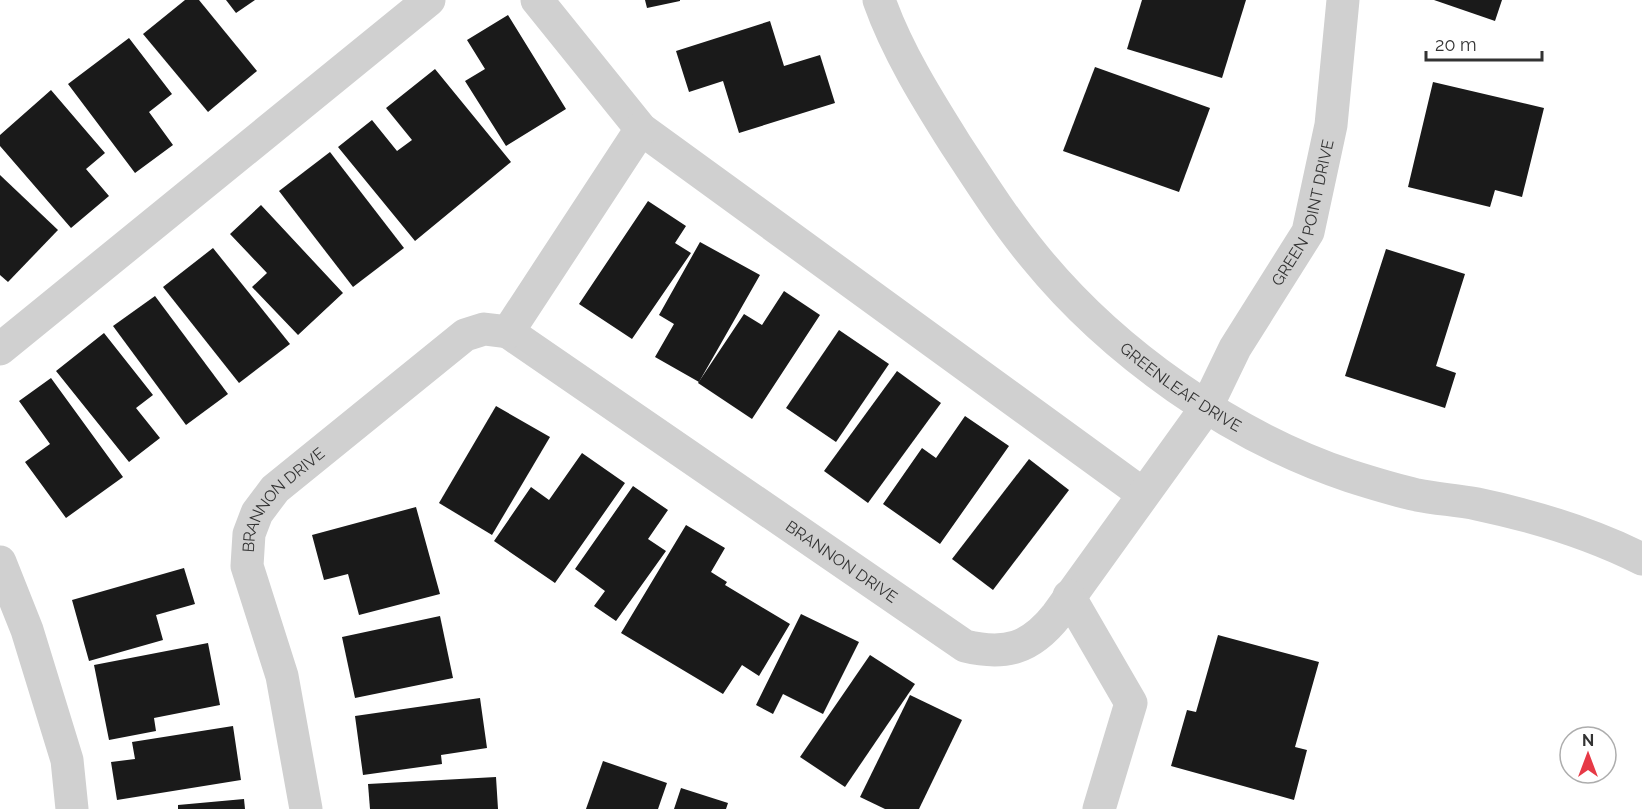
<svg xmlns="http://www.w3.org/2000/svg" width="1642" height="809" viewBox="0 0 1642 809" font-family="Raleway,sans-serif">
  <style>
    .building { fill: #1a1a1a }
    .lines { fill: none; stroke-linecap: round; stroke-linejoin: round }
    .minor { stroke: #d0d0d0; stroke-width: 33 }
    .labels { text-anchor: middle; stroke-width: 6; stroke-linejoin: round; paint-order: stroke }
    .street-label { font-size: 16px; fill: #333; stroke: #fff }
  </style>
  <rect width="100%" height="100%" fill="#fff"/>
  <g class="building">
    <path d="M 185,0 L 199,0 L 257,71 L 208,112 L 143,34 Z"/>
    <path d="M 226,0 L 255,0 L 236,13 Z"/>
    <path d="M 645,0 L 680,0 L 680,1 L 647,8 Z"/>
    <path d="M 1142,0 L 1246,0 L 1222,78 L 1127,49 Z"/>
    <path d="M 1434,0 L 1502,0 L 1495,21 Z"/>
    <path d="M 508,15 L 566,109 L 506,146 L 465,81 L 485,69 L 467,40 Z"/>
    <path d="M 770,21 L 784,66 L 820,55 L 835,103 L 739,133 L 723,81 L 689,92 L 676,51 Z"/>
    <path d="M 129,38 L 172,94 L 149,112 L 173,145 L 135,173 L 68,84 Z"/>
    <path d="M 1095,67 L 1210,108 L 1179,192 L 1063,151 Z"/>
    <path d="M 435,69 L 511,162 L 415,241 L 338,147 L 372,120 L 397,151 L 412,140 L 386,108 Z"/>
    <path d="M 1433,82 L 1544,108 L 1522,197 L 1495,190 L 1490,207 L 1408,187 Z"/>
    <path d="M 51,90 L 105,153 L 86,169 L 109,196 L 71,228 L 0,146 L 0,135 Z"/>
    <path d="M 330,152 L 404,248 L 353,287 L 279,191 Z"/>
    <path d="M 0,175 L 58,230 L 8,282 L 0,275 Z"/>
    <path d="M 648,201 L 686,226 L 675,243 L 691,253 L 632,339 L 579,304 Z"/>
    <path d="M 261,205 L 343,293 L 298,335 L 252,287 L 267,273 L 230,234 Z"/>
    <path d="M 700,242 L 760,275 L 699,382 L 655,357 L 674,324 L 659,315 Z"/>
    <path d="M 213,248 L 290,344 L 239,383 L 163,287 Z"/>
    <path d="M 1386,249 L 1465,274 L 1436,366 L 1456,373 L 1445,408 L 1345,376 Z"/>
    <path d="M 784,291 L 820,315 L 752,419 L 698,383 L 744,314 L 762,325 Z"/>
    <path d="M 155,296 L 228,394 L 186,425 L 113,326 Z"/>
    <path d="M 839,330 L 889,364 L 836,442 L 786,408 Z"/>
    <path d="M 104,333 L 153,395 L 136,408 L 160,438 L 129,462 L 56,371 Z"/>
    <path d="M 897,371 L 941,403 L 868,503 L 824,471 Z"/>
    <path d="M 51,378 L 123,477 L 66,518 L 25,462 L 50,444 L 19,401 Z"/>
    <path d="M 496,406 L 550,437 L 492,535 L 439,503 Z"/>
    <path d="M 965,416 L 1009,446 L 940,544 L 883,504 L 922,448 L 936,458 Z"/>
    <path d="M 582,453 L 625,483 L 555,583 L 494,541 L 531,487 L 549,500 Z"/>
    <path d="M 1029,459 L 1069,490 L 993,590 L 952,559 Z"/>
    <path d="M 633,486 L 668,510 L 648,539 L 666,551 L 616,621 L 594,606 L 605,591 L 575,569 Z"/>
    <path d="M 416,507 L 440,594 L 359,615 L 348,574 L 324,580 L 312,535 Z"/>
    <path d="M 686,525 L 725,548 L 711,572 L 727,582 L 725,585 L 790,624 L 759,676 L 742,665 L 723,694 L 621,633 Z"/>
    <path d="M 184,568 L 195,604 L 156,615 L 163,640 L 89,661 L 72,600 Z"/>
    <path d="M 801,614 L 859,642 L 823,714 L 783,694 L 773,714 L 756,705 Z"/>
    <path d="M 440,616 L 453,678 L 355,698 L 342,637 Z"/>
    <path d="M 1218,635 L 1319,662 L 1295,747 L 1307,750 L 1294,800 L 1171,766 L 1187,710 L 1196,712 Z"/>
    <path d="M 208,643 L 220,705 L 154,718 L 156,731 L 109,740 L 94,665 Z"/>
    <path d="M 870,655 L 915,684 L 845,787 L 800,757 Z"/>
    <path d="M 910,695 L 962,720 L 919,809 L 885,809 L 860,797 Z"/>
    <path d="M 480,698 L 487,748 L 441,755 L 442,764 L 363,775 L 355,716 Z"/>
    <path d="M 233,726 L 241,780 L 117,800 L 111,762 L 135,759 L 132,742 Z"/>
    <path d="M 603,761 L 667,783 L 658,809 L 586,809 Z"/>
    <path d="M 496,777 L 498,809 L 370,809 L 368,784 Z"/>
    <path d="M 681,788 L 728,803 L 726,809 L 674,809 Z"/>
    <path d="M 244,799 L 245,809 L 178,809 L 178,805 Z"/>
  </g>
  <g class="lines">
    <g class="minor">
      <path d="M 537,0 L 641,129 L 1143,494"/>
      <path id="s1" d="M 879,0 C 897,51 927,99 956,145 C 981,183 1005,221 1034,256 C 1112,352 1232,437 1350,476 C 1372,483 1395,490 1417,495 C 1437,499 1457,500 1477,504 C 1534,516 1590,533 1642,559"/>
      <path id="s2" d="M 508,332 L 965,646 C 1006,656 1031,648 1057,615 L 1206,408 L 1235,348 L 1308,232 L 1331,125 L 1343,0"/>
      <path d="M 0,349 L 429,0"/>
      <path d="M 0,562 L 27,630 L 67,760 L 72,809"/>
      <path d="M 1069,596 L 1131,703 L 1099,809"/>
      <path id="s3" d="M 306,809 L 282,676 L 247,566 L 249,534 L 257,513 L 275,489 L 465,335 L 484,329 L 508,332 L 641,129"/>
    </g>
  </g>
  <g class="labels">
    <g class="street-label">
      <text dy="6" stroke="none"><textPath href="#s2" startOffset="1134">GREEN POINT DRIVE</textPath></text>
      <text dy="6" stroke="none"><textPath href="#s1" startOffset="498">GREENLEAF DRIVE</textPath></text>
      <text dy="6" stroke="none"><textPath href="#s3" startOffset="330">BRANNON DRIVE</textPath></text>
      <text dy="6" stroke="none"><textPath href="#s2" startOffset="405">BRANNON DRIVE</textPath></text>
    </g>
  </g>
  <g transform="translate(1588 755)"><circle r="28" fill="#ffffff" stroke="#adadad" stroke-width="1.5"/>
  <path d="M0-4.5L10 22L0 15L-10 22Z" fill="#e63946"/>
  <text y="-9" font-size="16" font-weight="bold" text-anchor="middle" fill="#333333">N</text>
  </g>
  <path d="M1426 51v9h116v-9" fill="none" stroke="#333333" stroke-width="3"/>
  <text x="1435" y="51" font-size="18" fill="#333333" stroke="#ffffff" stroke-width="4.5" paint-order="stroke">20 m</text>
</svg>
